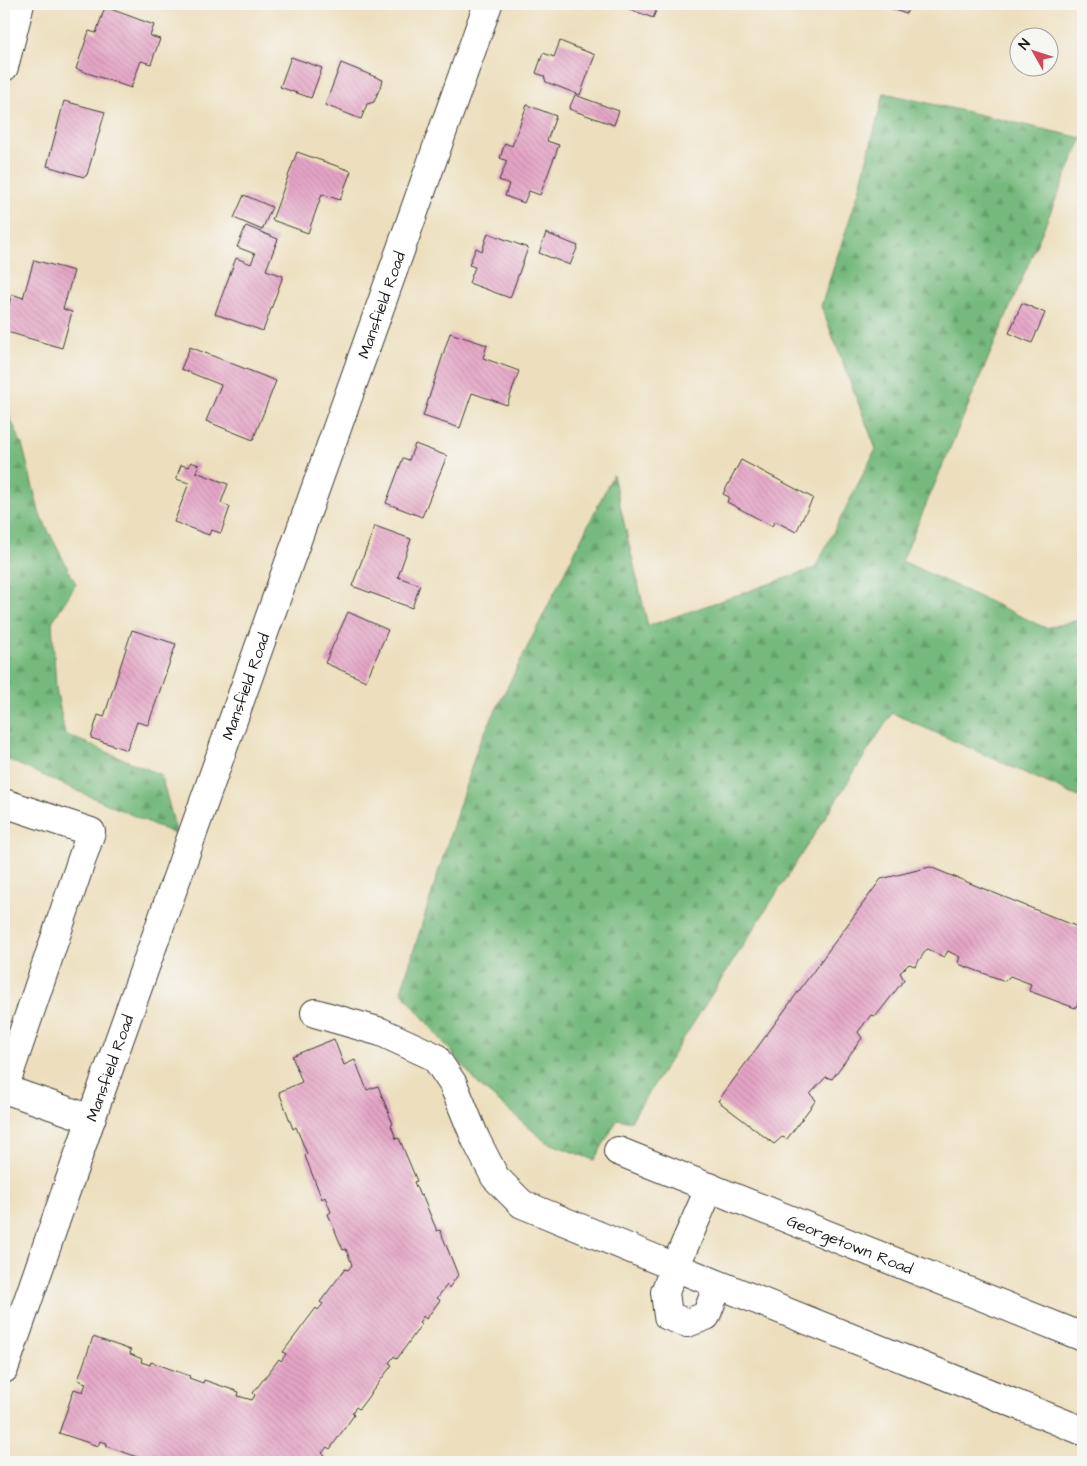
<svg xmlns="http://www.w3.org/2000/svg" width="1087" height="1466" viewBox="0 0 1087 1466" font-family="'Architects Daughter',sans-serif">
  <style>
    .forest { fill: url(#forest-firs); stroke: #486a4c }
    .building { fill: url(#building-back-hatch) }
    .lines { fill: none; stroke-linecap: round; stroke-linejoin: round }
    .minor-casing { stroke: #3b3934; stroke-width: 30 }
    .minor { stroke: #fff; stroke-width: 28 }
    .labels { text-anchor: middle; stroke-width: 4; stroke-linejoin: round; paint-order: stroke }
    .street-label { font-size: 16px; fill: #1c1c1c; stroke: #f6f6f2 }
  </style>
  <defs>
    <pattern id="forest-firs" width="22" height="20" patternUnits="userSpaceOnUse" patternTransform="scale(1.25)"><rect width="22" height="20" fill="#75b97d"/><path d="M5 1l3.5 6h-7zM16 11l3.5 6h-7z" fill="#659e6b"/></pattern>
    <pattern id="building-back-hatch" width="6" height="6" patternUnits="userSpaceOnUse" patternTransform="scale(1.25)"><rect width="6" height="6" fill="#e4a4c5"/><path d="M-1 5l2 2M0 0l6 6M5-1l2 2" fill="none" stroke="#c38da9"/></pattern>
  </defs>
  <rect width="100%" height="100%" fill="#f6f6f2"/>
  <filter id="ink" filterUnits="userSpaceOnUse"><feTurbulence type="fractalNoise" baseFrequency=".02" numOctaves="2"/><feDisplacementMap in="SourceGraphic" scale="10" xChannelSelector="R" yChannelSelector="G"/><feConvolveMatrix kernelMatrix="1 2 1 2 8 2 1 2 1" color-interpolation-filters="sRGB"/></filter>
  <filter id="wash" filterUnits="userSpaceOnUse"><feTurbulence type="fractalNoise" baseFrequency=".0096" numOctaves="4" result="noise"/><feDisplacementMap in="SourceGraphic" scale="20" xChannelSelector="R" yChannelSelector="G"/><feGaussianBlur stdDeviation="1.12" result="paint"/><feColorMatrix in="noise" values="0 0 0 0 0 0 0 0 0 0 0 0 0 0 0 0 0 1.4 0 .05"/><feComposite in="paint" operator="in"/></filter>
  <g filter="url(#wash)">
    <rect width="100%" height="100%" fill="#eddfbd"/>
    <g class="forest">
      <path d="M 884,93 L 1082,138 L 902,561 L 1046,628 L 1083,619 L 1083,799 L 892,713 L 630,1122 L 618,1119 L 594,1160 L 546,1142 L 479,1085 L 401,991 L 478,746 L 613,475 L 648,626 L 815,568 L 876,449 L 821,306 L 858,194 Z"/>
      <path d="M 4,404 L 22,444 L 40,515 L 76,584 L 52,622 L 56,688 L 65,734 L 161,775 L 177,835 L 4,758 Z"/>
    </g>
    <g id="blocks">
      <g class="building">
        <path d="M 626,4 L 659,4 L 653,18 L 624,7 Z"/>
        <path d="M 879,4 L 911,4 L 906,14 Z"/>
        <path d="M 105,7 L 154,25 L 150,36 L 160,39 L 151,64 L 141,61 L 131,88 L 76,69 L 89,31 L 96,33 Z"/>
        <path d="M 560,41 L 595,55 L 580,95 L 546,82 L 544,76 L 536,73 L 543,53 L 554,57 Z"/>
        <path d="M 291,57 L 322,68 L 311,98 L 280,87 Z"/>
        <path d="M 341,63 L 383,80 L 374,102 L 367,104 L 361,119 L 325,105 Z"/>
        <path d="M 575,95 L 619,111 L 614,125 L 569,109 Z"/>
        <path d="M 64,101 L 105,112 L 87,175 L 84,177 L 47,166 Z"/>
        <path d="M 527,105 L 556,116 L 547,141 L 559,145 L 540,195 L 529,191 L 524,203 L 505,196 L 509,184 L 499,180 L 507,161 L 500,158 L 505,143 L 512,146 Z"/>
        <path d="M 297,152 L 351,171 L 340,200 L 322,194 L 308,233 L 272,220 Z"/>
        <path d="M 244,195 L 272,207 L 262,230 L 234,218 Z"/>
        <path d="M 246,226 L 278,239 L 266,270 L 283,276 L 263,331 L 215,314 L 236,258 L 251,264 L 255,254 L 237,247 Z"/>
        <path d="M 488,233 L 528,248 L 510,298 L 469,283 L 475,267 L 469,265 L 476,248 L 482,251 Z"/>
        <path d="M 546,233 L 578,246 L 570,265 L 539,253 Z"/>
        <path d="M 34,260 L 74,271 L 63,309 L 72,312 L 62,348 L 4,331 L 4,321 L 12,294 L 23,298 Z"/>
        <path d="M 1022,303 L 1045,313 L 1032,343 L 1009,333 Z"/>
        <path d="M 450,333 L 487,345 L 483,358 L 519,371 L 507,405 L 472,393 L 460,428 L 423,416 Z"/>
        <path d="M 190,347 L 276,381 L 253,440 L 206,421 L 221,385 L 181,369 Z"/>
        <path d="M 415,444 L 447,456 L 422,517 L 386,503 L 403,458 L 409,460 Z"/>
        <path d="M 741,460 L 813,498 L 796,532 L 775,521 L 772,526 L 727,502 L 729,497 L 723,494 Z"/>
        <path d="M 191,462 L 199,465 L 196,472 L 228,484 L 221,503 L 230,507 L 221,533 L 211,530 L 209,535 L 174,522 L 189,483 L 176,479 L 181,465 L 189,467 Z"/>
        <path d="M 375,526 L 411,539 L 398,577 L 420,585 L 412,608 L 352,586 Z"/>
        <path d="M 348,612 L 388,630 L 366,681 L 325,663 Z"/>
        <path d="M 132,630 L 176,644 L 148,725 L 137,722 L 127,750 L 91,738 L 98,715 L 104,717 Z"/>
        <path d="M 930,867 L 1083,929 L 1083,1004 L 1078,1003 L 1075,1008 L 1029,991 L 1031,984 L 1010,976 L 1005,981 L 961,965 L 958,962 L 960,957 L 948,951 L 944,957 L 927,949 L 915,966 L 909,964 L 900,973 L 904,980 L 876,1016 L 871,1015 L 858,1032 L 862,1038 L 832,1079 L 826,1077 L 810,1094 L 816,1100 L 787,1139 L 782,1137 L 774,1144 L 718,1101 L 881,879 Z"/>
        <path d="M 334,1039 L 344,1065 L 355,1060 L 367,1090 L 378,1086 L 393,1124 L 391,1125 L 396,1139 L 399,1138 L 417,1181 L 414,1182 L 420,1196 L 422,1195 L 437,1231 L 440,1230 L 458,1275 L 449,1288 L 447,1285 L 437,1298 L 440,1300 L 426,1319 L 423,1316 L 419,1323 L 421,1325 L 397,1359 L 394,1356 L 389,1363 L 392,1365 L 359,1409 L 356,1407 L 352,1413 L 354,1415 L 330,1449 L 327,1447 L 322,1453 L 325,1455 L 319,1462 L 161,1462 L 146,1457 L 146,1460 L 106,1446 L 107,1443 L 100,1441 L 98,1446 L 59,1433 L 74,1389 L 83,1392 L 86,1383 L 78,1380 L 93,1337 L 131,1350 L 130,1354 L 142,1359 L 141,1362 L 150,1365 L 151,1362 L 190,1376 L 189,1378 L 203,1383 L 204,1380 L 239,1392 L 238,1396 L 252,1400 L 255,1395 L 253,1393 L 279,1359 L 281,1361 L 286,1354 L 283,1352 L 316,1308 L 318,1310 L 323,1304 L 320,1302 L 345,1269 L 348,1270 L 352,1265 L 346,1249 L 343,1250 L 328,1214 L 331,1212 L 325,1197 L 322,1199 L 305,1156 L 307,1154 L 296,1127 L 293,1129 L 279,1092 L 302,1082 L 292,1056 Z"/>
      </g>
    </g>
  </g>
  <g filter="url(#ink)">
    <use href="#blocks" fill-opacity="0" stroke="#3b3934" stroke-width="1"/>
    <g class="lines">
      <g class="minor-casing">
        <g id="minor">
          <path d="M 4,67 L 20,4"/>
          <path d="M 4,803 L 91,832 L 4,1089 L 91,1119"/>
          <path d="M 315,1013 L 381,1032 L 435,1057 L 453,1084 L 476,1140 L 495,1177 L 522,1204 L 675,1267 L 665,1292 L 668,1316 L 687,1323 L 706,1316 L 718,1285"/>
          <path id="s1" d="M 618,1151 L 1083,1337"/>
          <path d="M 710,1187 L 675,1267 L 1083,1431"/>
          <path id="s2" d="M 4,1369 L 91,1119 L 488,4"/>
        </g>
      </g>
      <use href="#minor" class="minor"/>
    </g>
  </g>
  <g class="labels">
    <g class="street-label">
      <text dy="6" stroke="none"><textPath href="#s2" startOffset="1129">Mansfield Road</textPath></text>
      <text dy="6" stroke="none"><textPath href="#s2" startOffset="724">Mansfield Road</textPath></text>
      <text dy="6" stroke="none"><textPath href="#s2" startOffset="319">Mansfield Road</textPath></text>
      <text dy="6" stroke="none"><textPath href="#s1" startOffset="250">Georgetown Road</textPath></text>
    </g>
  </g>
  <rect width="1087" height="1466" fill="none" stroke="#f6f6f2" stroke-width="20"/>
  <g transform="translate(1034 52) rotate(309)"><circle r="24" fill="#f6f6f2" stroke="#9f9f9c"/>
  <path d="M0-4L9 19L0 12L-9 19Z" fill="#d1495b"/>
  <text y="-8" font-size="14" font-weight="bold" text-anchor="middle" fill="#1c1c1c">N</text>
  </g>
</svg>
